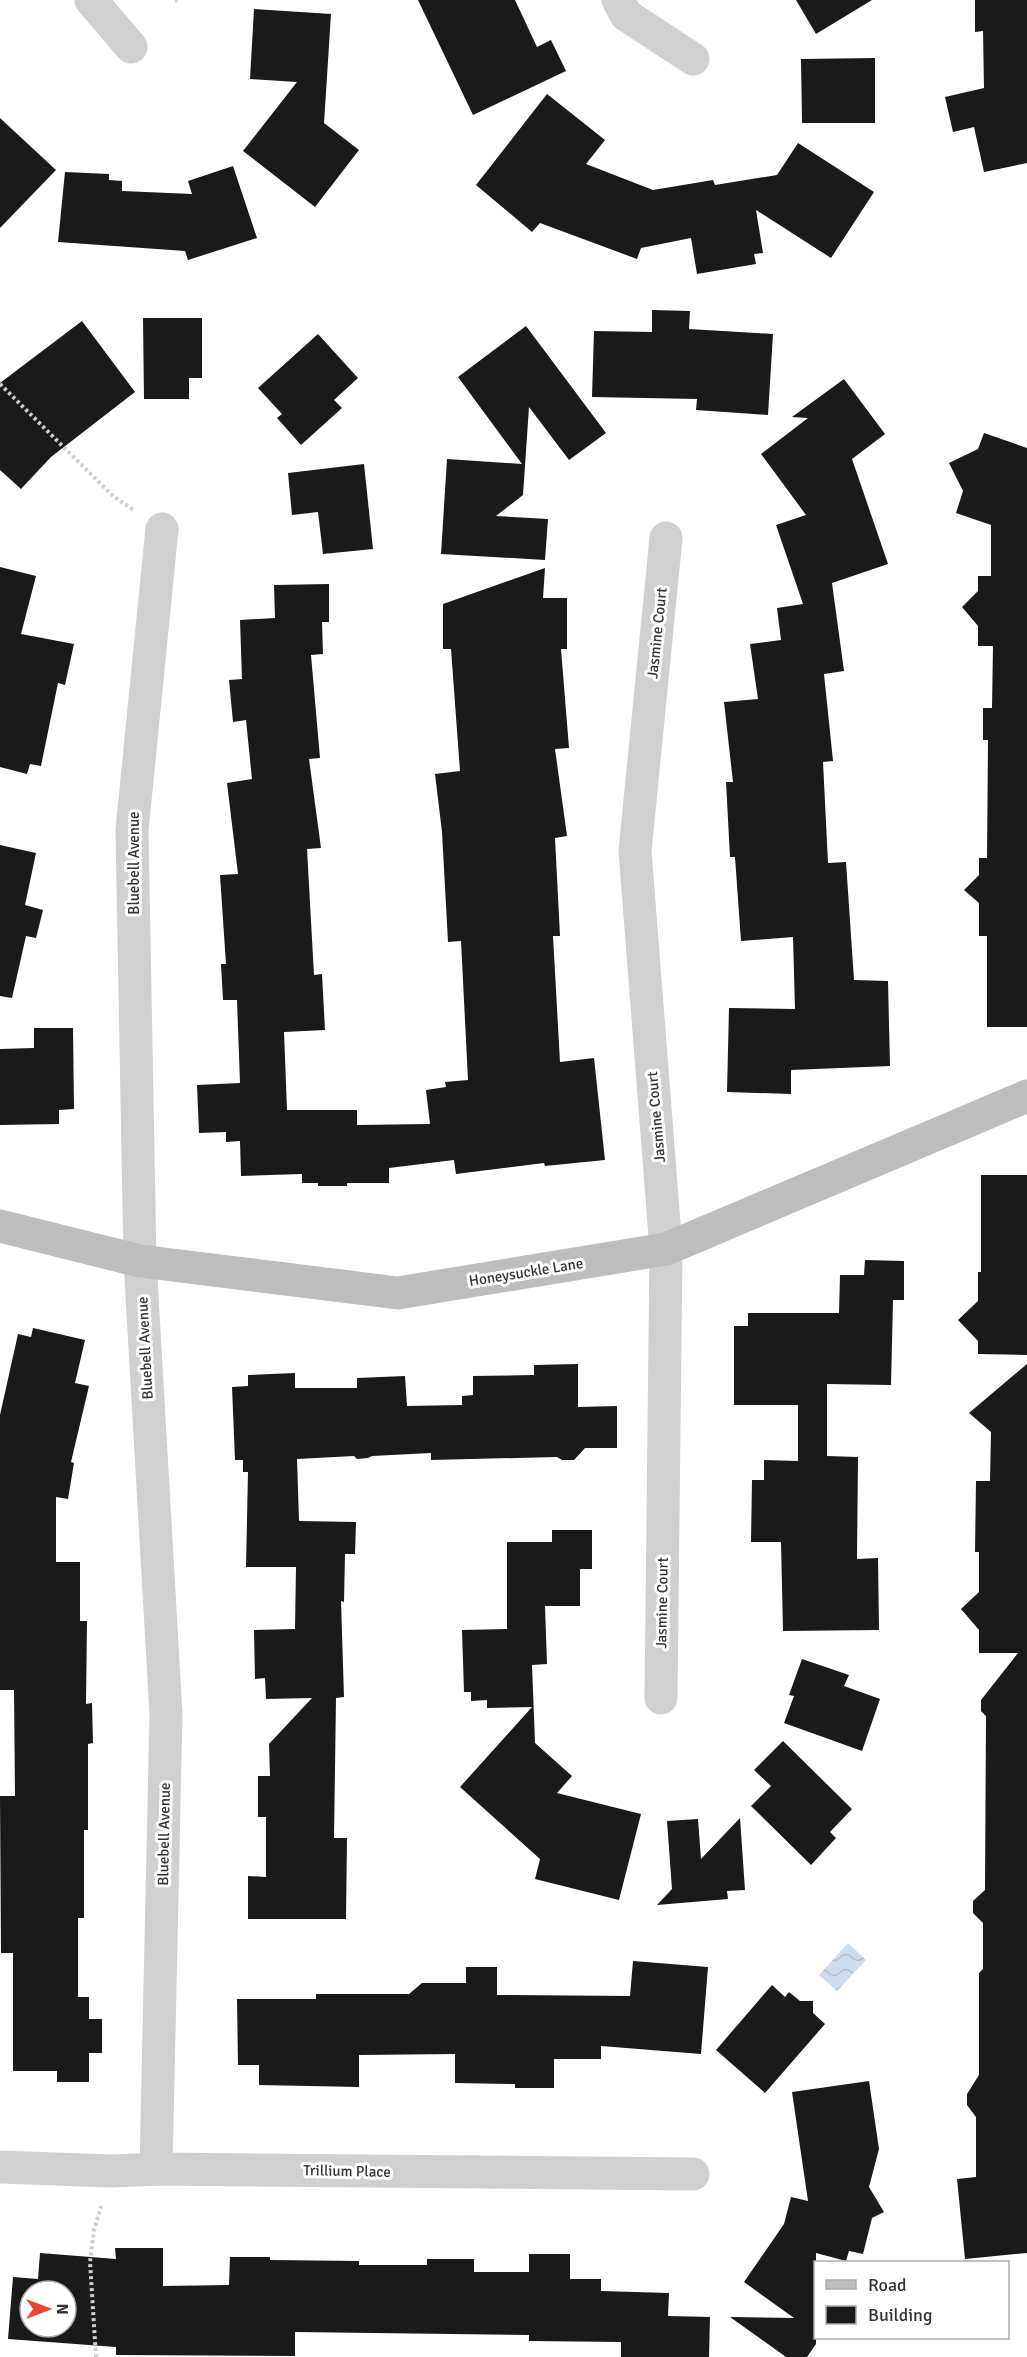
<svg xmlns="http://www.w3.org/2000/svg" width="1027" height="2357" viewBox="0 0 1027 2357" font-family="Signika,sans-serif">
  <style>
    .water { fill: url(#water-waves) }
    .building { fill: #1a1a1a; fill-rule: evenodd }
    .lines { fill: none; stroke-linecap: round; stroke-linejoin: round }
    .path { stroke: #cdcdcd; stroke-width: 4; stroke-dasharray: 3 3; stroke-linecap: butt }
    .street { stroke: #d0d0d0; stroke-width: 33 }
    .secondary { stroke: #bdbdbd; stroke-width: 33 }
    .labels { text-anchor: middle; stroke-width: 6; stroke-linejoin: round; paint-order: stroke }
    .street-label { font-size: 15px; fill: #333; stroke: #fff }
  </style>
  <defs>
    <pattern id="water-waves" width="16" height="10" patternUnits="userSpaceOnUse" patternTransform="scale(1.5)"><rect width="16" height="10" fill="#ceddee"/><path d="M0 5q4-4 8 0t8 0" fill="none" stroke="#b1becd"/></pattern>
  </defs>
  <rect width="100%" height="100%" fill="#fff"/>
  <path class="water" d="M 848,1943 L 866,1960 L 837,1991 L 819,1975 Z"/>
  <g class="building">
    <path d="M 418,0 L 515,0 L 537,47 L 551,40 L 566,71 L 473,115 Z"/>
    <path d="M 796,0 L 872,0 L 816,34 Z"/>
    <path d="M 975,0 L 1027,0 L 1027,163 L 984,172 L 974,127 L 953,132 L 945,97 L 984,88 L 983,31 L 975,32 Z"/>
    <path d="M 254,9 L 331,14 L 324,123 L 359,150 L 315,207 L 243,151 L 297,82 L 250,79 Z"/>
    <path d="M 875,58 L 875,123 L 802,123 L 801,59 Z"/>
    <path d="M 547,94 L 605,140 L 586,164 L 653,190 L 713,180 L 715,185 L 777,175 L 798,143 L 874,192 L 831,258 L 756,210 L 763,253 L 754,254 L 756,264 L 697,274 L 691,238 L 641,248 L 637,259 L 540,223 L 532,232 L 476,185 Z"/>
    <path d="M 0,118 L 56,170 L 0,228 Z"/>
    <path d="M 233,166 L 257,238 L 188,260 L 185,251 L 58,242 L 65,172 L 109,174 L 109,180 L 122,181 L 122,191 L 192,194 L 188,181 Z"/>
    <path d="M 652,310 L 690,311 L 689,329 L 773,334 L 768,415 L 696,410 L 697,399 L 592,397 L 594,331 L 652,332 Z"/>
    <path d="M 143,318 L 202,318 L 202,378 L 189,378 L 189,399 L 144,399 Z"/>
    <path d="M 82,321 L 135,392 L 51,457 L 21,489 L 0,470 L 0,383 Z"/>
    <path d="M 526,326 L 606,433 L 569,460 L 529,407 L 523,495 L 496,516 L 548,519 L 545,560 L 441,554 L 447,459 L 522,464 L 458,377 Z"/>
    <path d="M 318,334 L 358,378 L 334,400 L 342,408 L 301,445 L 277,418 L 282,414 L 258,388 Z"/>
    <path d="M 844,379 L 885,434 L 852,459 L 888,564 L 832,583 L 844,671 L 824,674 L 833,761 L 823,762 L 828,863 L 846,862 L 854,980 L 888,981 L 890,1066 L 791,1070 L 791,1094 L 727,1092 L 729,1008 L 795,1009 L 793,937 L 741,941 L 735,857 L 730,857 L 726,782 L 733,782 L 724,702 L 758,699 L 750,644 L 781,640 L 777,608 L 803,604 L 776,525 L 806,515 L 761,454 L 808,418 L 792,417 Z"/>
    <path d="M 984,433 L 1027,448 L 1027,1027 L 987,1027 L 987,936 L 979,936 L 979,903 L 964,890 L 979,875 L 979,858 L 987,858 L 988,740 L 983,740 L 983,708 L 992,708 L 993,646 L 978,646 L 978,626 L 962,607 L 978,591 L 978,576 L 991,576 L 991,525 L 956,513 L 963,491 L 949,463 L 978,449 Z"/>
    <path d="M 364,464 L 373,549 L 323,554 L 318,512 L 292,515 L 288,473 Z"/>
    <path d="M 0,567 L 36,576 L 21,634 L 74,644 L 65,685 L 58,683 L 41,766 L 30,764 L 27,774 L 0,767 Z"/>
    <path d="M 545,568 L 543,598 L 567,598 L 567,649 L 561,649 L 569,748 L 555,749 L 567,836 L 555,838 L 560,936 L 553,936 L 560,1062 L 594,1058 L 605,1160 L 545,1166 L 544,1163 L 456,1174 L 454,1160 L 389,1168 L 389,1183 L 347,1183 L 347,1186 L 318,1186 L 318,1183 L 302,1183 L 302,1174 L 241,1176 L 240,1141 L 226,1142 L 226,1132 L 199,1133 L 197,1085 L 240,1083 L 237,1000 L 223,1000 L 221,964 L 226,964 L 220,875 L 238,874 L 227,783 L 252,779 L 246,720 L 233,722 L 229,680 L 242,679 L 240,620 L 275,618 L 274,585 L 329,584 L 329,622 L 322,622 L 323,654 L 311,655 L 320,758 L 309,759 L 321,848 L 307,849 L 314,975 L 322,974 L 325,1030 L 284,1032 L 287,1110 L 357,1110 L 357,1125 L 430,1124 L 426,1090 L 446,1087 L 445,1082 L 468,1080 L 461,941 L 448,942 L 442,832 L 435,774 L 460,771 L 451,649 L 443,649 L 443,604 Z"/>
    <path d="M 0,845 L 36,853 L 25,905 L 43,910 L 36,938 L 26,936 L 12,998 L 0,996 Z"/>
    <path d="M 34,1028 L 73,1028 L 74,1109 L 59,1110 L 59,1124 L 0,1125 L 0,1049 L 34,1048 Z"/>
    <path d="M 981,1175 L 1027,1175 L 1027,1355 L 978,1354 L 978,1341 L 958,1320 L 978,1301 L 978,1272 L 981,1272 Z"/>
    <path d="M 865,1260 L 904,1261 L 904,1300 L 893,1300 L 891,1385 L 827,1384 L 827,1456 L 858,1457 L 857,1559 L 878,1558 L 879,1630 L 783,1631 L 781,1542 L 751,1542 L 752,1480 L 764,1480 L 764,1460 L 798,1461 L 798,1405 L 734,1405 L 734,1326 L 748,1326 L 748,1313 L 839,1313 L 840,1275 L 864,1275 Z"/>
    <path d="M 33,1328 L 85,1340 L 75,1383 L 89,1386 L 71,1462 L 74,1463 L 68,1499 L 56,1497 L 56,1562 L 80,1562 L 80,1621 L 87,1621 L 86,1704 L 92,1703 L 93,1743 L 88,1744 L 88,1830 L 84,1830 L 84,1918 L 78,1918 L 78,1997 L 89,1997 L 89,2019 L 102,2019 L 102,2053 L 89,2053 L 89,2082 L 57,2082 L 57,2071 L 13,2071 L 13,1953 L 1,1953 L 0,1796 L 15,1796 L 14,1690 L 0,1690 L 0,1415 L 18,1334 L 31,1337 Z"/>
    <path d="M 578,1364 L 578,1407 L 617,1406 L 617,1448 L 585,1448 L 574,1460 L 562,1460 L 557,1457 L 431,1460 L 431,1453 L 372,1456 L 368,1458 L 357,1459 L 354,1456 L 297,1459 L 299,1521 L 356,1522 L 355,1554 L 345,1554 L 344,1602 L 341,1601 L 344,1697 L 336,1698 L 334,1838 L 347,1838 L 346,1919 L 248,1919 L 248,1876 L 266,1877 L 266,1817 L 258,1817 L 258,1776 L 270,1776 L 269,1744 L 312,1698 L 266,1699 L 265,1678 L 255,1679 L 254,1630 L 295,1629 L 296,1567 L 246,1567 L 248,1472 L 243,1472 L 243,1460 L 235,1460 L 232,1387 L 248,1386 L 248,1375 L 295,1373 L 295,1388 L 357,1388 L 357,1378 L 405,1376 L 407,1406 L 462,1405 L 462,1396 L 473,1395 L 473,1376 L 534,1375 L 534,1365 Z"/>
    <path d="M 1027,1364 L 1027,2253 L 965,2259 L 957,2179 L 976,2177 L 976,2117 L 967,2105 L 967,2094 L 979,2075 L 979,1973 L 983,1969 L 983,1923 L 973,1913 L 973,1901 L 985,1890 L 986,1716 L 981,1711 L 981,1700 L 1018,1653 L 979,1653 L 979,1630 L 961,1609 L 979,1592 L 979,1552 L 975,1552 L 976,1481 L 990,1481 L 991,1432 L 969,1413 Z"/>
    <path d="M 552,1530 L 592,1530 L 592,1569 L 580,1569 L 580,1606 L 545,1606 L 547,1664 L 532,1665 L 535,1743 L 572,1776 L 557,1793 L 641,1814 L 619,1900 L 535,1879 L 540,1859 L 460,1787 L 532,1707 L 487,1708 L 487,1700 L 471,1701 L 471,1692 L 464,1692 L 462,1630 L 507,1629 L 507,1542 L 552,1542 Z"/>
    <path d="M 802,1659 L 849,1675 L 844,1686 L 880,1699 L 862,1751 L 784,1723 L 794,1696 L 789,1695 Z"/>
    <path d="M 783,1741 L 852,1809 L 830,1832 L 836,1838 L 811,1865 L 751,1806 L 771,1786 L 754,1770 Z"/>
    <path d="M 740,1818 L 745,1890 L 727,1891 L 728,1899 L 657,1905 L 672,1889 L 667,1821 L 698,1819 L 701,1859 Z"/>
    <path d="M 633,1961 L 708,1967 L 701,2054 L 601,2046 L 601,2059 L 554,2059 L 554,2088 L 515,2088 L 515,2084 L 455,2083 L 455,2054 L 359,2055 L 359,2087 L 259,2085 L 259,2065 L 238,2065 L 237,1999 L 316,1999 L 316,1994 L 409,1994 L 422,1983 L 466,1983 L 466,1967 L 497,1967 L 497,1995 L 630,1996 Z"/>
    <path d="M 772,1985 L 785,1997 L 789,1992 L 800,2001 L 813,2001 L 813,2013 L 825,2024 L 765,2093 L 716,2050 Z"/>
    <path d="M 869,2081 L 879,2149 L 869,2187 L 884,2212 L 872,2218 L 863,2254 L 849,2251 L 846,2261 L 816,2253 L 816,2344 L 807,2357 L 786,2357 L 730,2317 L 794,2318 L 744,2282 L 784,2224 L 791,2197 L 808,2201 L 792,2092 Z"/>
    <path d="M 115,2248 L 163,2248 L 163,2286 L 229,2285 L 230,2257 L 270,2257 L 270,2260 L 359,2261 L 359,2265 L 427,2265 L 427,2259 L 474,2259 L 474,2272 L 529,2272 L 529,2254 L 570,2254 L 570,2279 L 601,2279 L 601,2291 L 669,2293 L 668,2316 L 710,2317 L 709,2357 L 621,2357 L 621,2342 L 529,2341 L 529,2335 L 295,2332 L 295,2356 L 116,2355 L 116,2347 L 8,2339 L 13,2277 L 38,2279 L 40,2253 L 116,2259 ZM 30,2291 L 66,2291 L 66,2327 L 30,2327 Z"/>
  </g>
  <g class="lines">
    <g class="path">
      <path d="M 175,1 L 177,0"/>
      <path d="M 0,384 L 114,497 L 134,510"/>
      <path d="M 96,2357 L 90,2262 L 94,2230 L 101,2206"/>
    </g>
    <g class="street">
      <path d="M 91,0 L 131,47"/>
      <path d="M 618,0 L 626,15 L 693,59"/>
      <path d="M 661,1698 L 666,1249 L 635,851 L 666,538"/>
      <path d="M 0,2167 L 111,2171 L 156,2169 L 693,2174"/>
      <path d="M 156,2169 L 166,1714 L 140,1261 L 132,830 L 162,529"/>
    </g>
    <path class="secondary" d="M 0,1226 L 140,1261 L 398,1293 L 666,1249 L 1027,1096"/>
  </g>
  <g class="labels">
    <g class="street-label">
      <text transform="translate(657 633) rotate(-84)" y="5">Jasmine Court</text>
      <text transform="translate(134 863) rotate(-90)" y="5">Bluebell Avenue</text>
      <text transform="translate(656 1117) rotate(-95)" y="5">Jasmine Court</text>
      <text transform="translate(526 1272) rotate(-9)" y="5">Honeysuckle Lane</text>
      <text transform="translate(145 1348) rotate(-93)" y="5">Bluebell Avenue</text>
      <text transform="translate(662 1603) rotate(-89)" y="5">Jasmine Court</text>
      <text transform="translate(164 1834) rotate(-89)" y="5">Bluebell Avenue</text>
      <text transform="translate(347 2171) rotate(1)" y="5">Trillium Place</text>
    </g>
  </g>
  <rect x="814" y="2261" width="195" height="78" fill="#ffffff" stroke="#adadad" stroke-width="1.5"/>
  <rect x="826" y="2280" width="30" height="9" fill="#bdbdbd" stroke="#adadad" stroke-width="1.5"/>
  <text x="868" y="2291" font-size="18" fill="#333333">Road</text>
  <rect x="826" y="2306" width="30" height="18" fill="#1a1a1a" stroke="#adadad" stroke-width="1.5"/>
  <text x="868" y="2321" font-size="18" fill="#333333">Building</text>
  <g transform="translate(48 2309) rotate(90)"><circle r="28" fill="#ffffff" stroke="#adadad" stroke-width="1.5"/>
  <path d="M0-4.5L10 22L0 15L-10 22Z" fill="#e64739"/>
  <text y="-9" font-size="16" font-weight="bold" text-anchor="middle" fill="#333333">N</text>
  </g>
</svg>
